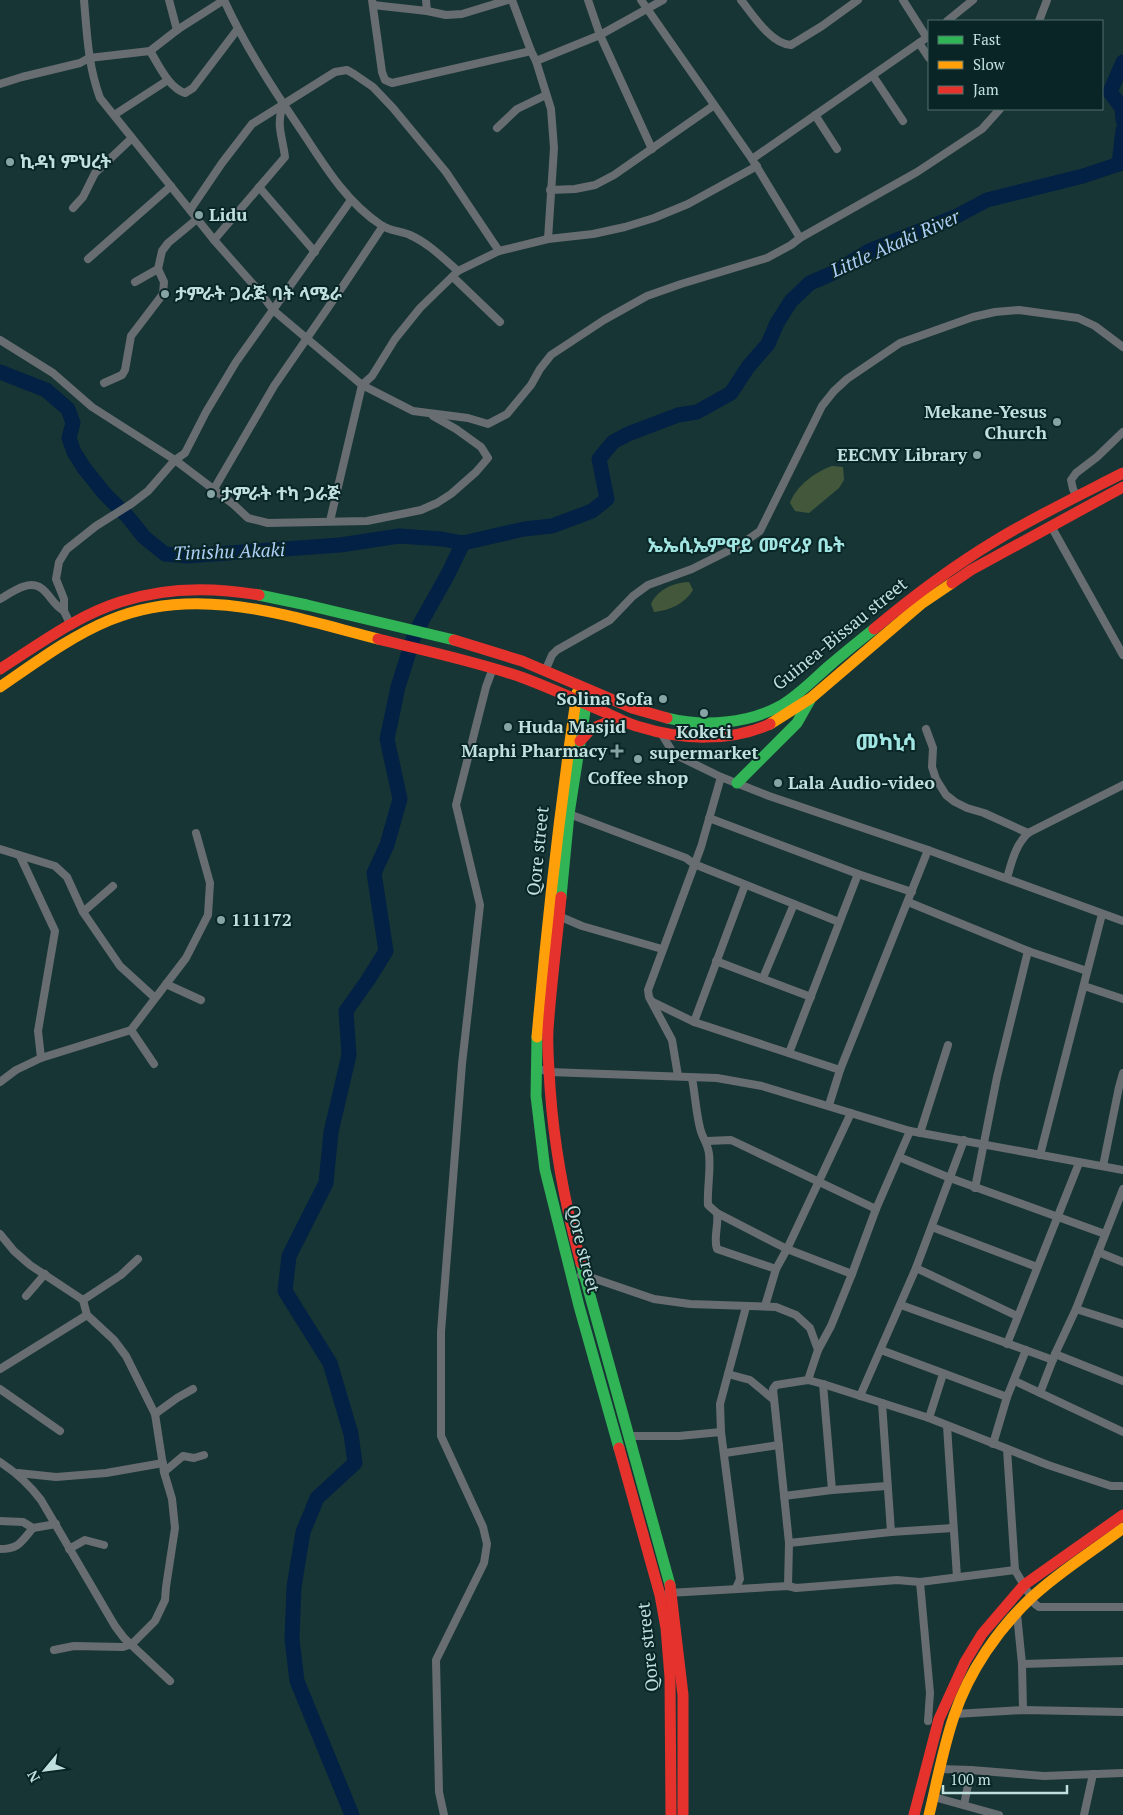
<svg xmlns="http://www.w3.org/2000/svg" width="1123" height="1815" viewBox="0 0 1123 1815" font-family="'PT Serif','Noto Sans Ethiopic',serif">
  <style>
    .green { fill: #43583b }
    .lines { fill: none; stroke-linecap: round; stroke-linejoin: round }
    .river { stroke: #022144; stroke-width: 15 }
    .street { stroke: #686d72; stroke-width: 8 }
    .fast { stroke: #30b455; stroke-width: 11 }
    .slow { stroke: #ff9f0a; stroke-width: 11 }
    .jam { stroke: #e5322d; stroke-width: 11 }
    .poi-dot { fill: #85a4a3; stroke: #092525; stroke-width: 2 }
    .labels { text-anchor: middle; stroke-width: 4; stroke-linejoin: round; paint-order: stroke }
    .poi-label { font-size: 18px; font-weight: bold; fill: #c0e0de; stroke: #092525; text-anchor: start }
    .street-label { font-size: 18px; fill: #c0e0de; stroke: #092525 }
    .water-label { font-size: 19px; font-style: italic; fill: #adcef6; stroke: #092525 }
    .neighbourhood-label { font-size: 19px; font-weight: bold; fill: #a1e5e2; stroke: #092525 }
    .district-label { font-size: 22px; font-weight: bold; fill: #a1e5e2; stroke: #092525 }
  </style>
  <rect width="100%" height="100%" fill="#183535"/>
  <g class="green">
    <path d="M 832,466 L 843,467 L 844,480 L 839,488 L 809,513 L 795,511 L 790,503 C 796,486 815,472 832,466 Z"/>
    <path d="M 689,582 L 693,590 C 684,604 671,610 654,612 L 651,604 C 658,589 673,583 689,582 Z"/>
  </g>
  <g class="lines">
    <g class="river">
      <path d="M 1123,62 L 1110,92 L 1122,108 L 1123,120"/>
      <path d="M 0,372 L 46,390 L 68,409 L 73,423 L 69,438 L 74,452 L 84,468 L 105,494 L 128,517 L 144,537 L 165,554 L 187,556 L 340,545 L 399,536 L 442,539 L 463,543 L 524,529 L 552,526 L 592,511 L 607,499 L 599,459 L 613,442 L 628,434 L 678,415 L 697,412 L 731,393 L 748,367 L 768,344 L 777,323 L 791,301 L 810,283 L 833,273 L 869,251 L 955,217 L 987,200 L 1083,176 L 1119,164 L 1123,130"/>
      <path d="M 352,1815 L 297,1681 L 292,1639 L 294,1587 L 303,1532 L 317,1498 L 355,1463 L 351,1434 L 330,1363 L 285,1291 L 289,1256 L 326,1183 L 331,1132 L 349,1055 L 346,1011 L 368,980 L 386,951 L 374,873 L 387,845 L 400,799 L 387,739 L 398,687 L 415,633 L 448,574 L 463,543"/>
    </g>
    <g class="street">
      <path d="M 84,0 C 87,34 88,66 100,98 L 214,240 L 259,291 L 273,310 L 362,385 L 413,411 L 468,418 L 488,424 L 507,414 L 531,385 L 540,369 L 551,355 L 604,320 L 647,296 L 681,284 L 767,258 L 791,245 L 800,238 L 917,172 L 982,129 L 1000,109"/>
      <path d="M 169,0 L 177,30"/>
      <path d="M 224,0 C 245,46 273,89 301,130 C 324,165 346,202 381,225 C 389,231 401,231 410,235 C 428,243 443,258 458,271"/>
      <path d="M 372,0 L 382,72 L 385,80 L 392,83 L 531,51"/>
      <path d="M 426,0 L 427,11"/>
      <path d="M 512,0 L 531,51 L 536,61 L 551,109 L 554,148 L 548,239"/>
      <path d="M 588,0 L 600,35 L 652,149"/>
      <path d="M 641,0 L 752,159 L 800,238"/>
      <path d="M 741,0 C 753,15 771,44 791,45 L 822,26 L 858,0"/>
      <path d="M 903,0 L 927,38"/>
      <path d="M 373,5 L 427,11 L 446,15 L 462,14 L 508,0"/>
      <path d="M 947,21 L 973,0"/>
      <path d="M 1039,21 L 1047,0"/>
      <path d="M 919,43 L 929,58"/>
      <path d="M 150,51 C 159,65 168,87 185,93 L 193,88 L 237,30"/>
      <path d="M 536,61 L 600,35 L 663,0"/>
      <path d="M 873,76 L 903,121"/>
      <path d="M 0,84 L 22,77 L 80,63 L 89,58 L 150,51 L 177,30 L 224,0"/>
      <path d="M 114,115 L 168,80"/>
      <path d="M 815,115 L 837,149"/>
      <path d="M 497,128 L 517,109 L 546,95"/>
      <path d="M 752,159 L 929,36"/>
      <path d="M 259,187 L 315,252"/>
      <path d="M 550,190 L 575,189 L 595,185 L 614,175 L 713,106"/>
      <path d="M 73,208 L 83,197 L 95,173 L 132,138"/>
      <path d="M 190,210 L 222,163 L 252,124 L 335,72 L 347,70 L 354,74 L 373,87 L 393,108 L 446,172 L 499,251"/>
      <path d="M 214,240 L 285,157 C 282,134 276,127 283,104"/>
      <path d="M 88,259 L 171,186"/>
      <path d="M 453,277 L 500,322"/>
      <path d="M 135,282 L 158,269 L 162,251 L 168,243 L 197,219"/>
      <path d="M 0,340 L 53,373 L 92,407 L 175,460 L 233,504 L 248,518 L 268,523 L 367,521 L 421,510 L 437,503 L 451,494 L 476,472 L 488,458 L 481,447 L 456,429 L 433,416"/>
      <path d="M 104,383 L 122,375 L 125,370 L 131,336 L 163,294 L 164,282 L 158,269"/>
      <path d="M 214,489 L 274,386 L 345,283 L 383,226"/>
      <path d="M 1077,497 L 1073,489 L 1071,480 L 1076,473 L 1097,457 L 1123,432"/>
      <path d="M 330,521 L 362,385 L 372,376 L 395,339 L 420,308 L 458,271 L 499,251 L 548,239 L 593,234 L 625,227 L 654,218 L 688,204 L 757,166"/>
      <path d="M 1051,526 L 1123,655"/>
      <path d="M 0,599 C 11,593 28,579 41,588 C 50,594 52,604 64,611"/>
      <path d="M 71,626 L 64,611 L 64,599 L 56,579 L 59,562 L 67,549 L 96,526 L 131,504 L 148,491 L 175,460 L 185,453 L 206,412 L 236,362 L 351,200"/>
      <path d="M 546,669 L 552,655 L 557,650 L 610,620 L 633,596 L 648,585 L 692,569 L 740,545 L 760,531 L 822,406 L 834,391 L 847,379 L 900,343 L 973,317 L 995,312 L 1019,310 L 1078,318 L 1095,326 L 1123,347"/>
      <path d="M 926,729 L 933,748 L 932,767 L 936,779 L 946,795 L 955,802 L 967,808 L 984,813 L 1028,833"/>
      <path d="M 661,733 L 672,751 L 680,757 L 721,777 L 769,796 L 928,850 L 1123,921"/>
      <path d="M 569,814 L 686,858 L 694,864 L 839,922"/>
      <path d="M 709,818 L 858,874 L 912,892"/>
      <path d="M 0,849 L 55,866 L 67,877 L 83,912 L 120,966 L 154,997"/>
      <path d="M 20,856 L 55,931 L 38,1031 L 41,1058"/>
      <path d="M 1007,878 C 1012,861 1015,846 1028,833 L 1123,785"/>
      <path d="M 908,902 L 1028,951 L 1087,971"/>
      <path d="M 83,912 L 113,886"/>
      <path d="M 561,917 L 582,926 L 662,949"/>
      <path d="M 716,961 L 811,997"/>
      <path d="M 763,978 L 794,904"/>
      <path d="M 166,984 L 201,1000"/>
      <path d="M 1084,986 L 1123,999"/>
      <path d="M 653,1002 L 694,1022 L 840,1070"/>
      <path d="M 694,1022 L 745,885"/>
      <path d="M 131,1030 L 154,1064"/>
      <path d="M 789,1053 L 858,874"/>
      <path d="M 536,1068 L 549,1072 L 717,1078 L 762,1086 L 910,1131 L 1123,1170"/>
      <path d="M 678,1076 L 672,1040 L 649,997 L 648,990 L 701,847 L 721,777"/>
      <path d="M 692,1078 C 695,1094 696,1112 700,1128 C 702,1138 708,1143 709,1154 C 711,1171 707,1188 708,1205 L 717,1213 C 719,1225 713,1238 717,1249 L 776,1269"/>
      <path d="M 0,1082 L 16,1070 L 41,1058 L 131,1030 L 186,958 L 208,915 L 210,883 L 196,833"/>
      <path d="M 829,1105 L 840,1070 L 928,850"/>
      <path d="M 920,1133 L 948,1045"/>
      <path d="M 707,1141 L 731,1140 L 876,1209"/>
      <path d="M 1040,1155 L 1102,914"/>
      <path d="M 899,1157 L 950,1178 L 1105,1234"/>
      <path d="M 1103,1166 L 1119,1087 L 1123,1073"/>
      <path d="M 975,1188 L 997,1077 L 1028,951"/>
      <path d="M 717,1213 L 787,1249 L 852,1274"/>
      <path d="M 932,1227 L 1037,1267"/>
      <path d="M 0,1234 L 14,1251 L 30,1265 L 83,1300 L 87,1315 L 114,1340 L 126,1356 L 155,1414 L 164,1472 L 172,1499 L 175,1528 L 166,1587 L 165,1600 L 155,1621 L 132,1644 L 123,1647 L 74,1646 L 54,1650"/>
      <path d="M 1098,1252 L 1123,1262"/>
      <path d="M 916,1268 L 1017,1316"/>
      <path d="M 581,1275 L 584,1275 L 654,1299 L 690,1304 L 776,1307 L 796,1315 L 810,1328 L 818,1350"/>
      <path d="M 26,1296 L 45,1274"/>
      <path d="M 83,1300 L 121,1275 L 138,1259"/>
      <path d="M 901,1305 L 1053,1360"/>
      <path d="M 765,1306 L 776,1269 L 787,1249 L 851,1113"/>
      <path d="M 1076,1309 L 1123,1324"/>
      <path d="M 1007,1344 L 1079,1163"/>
      <path d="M 881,1350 L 1007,1397"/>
      <path d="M 1055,1354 L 1123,1381"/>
      <path d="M 0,1369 L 87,1315"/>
      <path d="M 728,1374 L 750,1380 L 774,1400"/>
      <path d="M 808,1380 L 818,1350 L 831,1326 L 852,1274 L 876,1209 L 910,1131"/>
      <path d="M 1015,1381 L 1123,1432"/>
      <path d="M 823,1384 L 832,1490"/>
      <path d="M 0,1389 L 60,1431"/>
      <path d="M 1040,1393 L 1055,1354 L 1076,1309 L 1123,1189"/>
      <path d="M 860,1396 L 916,1268 L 964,1140"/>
      <path d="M 882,1403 L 891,1532"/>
      <path d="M 155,1414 L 177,1398 L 193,1389"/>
      <path d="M 929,1418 L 943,1374"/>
      <path d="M 947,1426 L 957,1577"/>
      <path d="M 629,1436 L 679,1436 L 721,1432"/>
      <path d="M 993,1444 L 1007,1397 L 1026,1350"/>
      <path d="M 1007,1449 L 1015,1570 L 1035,1604 L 1039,1607 L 1123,1607"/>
      <path d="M 725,1453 L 779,1445"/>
      <path d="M 0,1462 C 17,1473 29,1484 41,1500 L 115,1626 L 124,1638 L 170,1681"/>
      <path d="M 164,1472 L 183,1456 L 194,1458 L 204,1455"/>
      <path d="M 18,1473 L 56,1477 L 106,1473 L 163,1463"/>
      <path d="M 784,1496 L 832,1490 L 887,1486"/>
      <path d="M 0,1521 L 23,1522 L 33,1528"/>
      <path d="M 789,1543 L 891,1532 L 953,1528"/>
      <path d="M 0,1549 C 19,1549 21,1542 33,1528 L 56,1524"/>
      <path d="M 69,1549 L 85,1540 L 104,1545"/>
      <path d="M 920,1582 L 930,1693 L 928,1721"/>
      <path d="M 788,1586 L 789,1543 L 773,1389 L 776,1385 L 808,1380 L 823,1384 L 929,1418 L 1048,1465 L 1111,1486 L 1123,1486"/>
      <path d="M 736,1588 L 740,1579 L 721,1432 L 720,1404 L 746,1307"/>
      <path d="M 668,1593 L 788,1586 L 796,1588 L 897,1580 L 920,1582 L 1015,1570"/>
      <path d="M 1017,1614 L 1022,1664 L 1023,1710"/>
      <path d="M 1022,1664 L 1123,1661"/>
      <path d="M 955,1714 L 1023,1710 L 1123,1712"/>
      <path d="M 940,1769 L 971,1770 L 1044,1776 L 1123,1773"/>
      <path d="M 934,1797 L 999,1815"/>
      <path d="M 964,1805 L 971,1770"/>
      <path d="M 444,1815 L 439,1792 L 436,1660 L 484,1563 L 487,1544 L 483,1527 L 441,1436 L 441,1332 L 462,1064 L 480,905 L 456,805 L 486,687 L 493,668"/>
      <path d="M 1084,1815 L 1093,1774"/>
    </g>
    <g class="fast">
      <path d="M 259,595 L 307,605 L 454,640"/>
      <path d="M 667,718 C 704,727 748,724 782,705 C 800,694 814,679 829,666 C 844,653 859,641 874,629"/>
      <path d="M 737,783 L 797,723 L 810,700"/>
      <path d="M 561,897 L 569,814 L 587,698"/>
      <path d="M 537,1037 L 536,1096 L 545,1170 L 579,1306 L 619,1448"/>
      <path d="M 581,1263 L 670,1585"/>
    </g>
    <g class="slow">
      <path d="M 0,687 C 35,663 71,636 110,620 C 198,583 291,617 378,639"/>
      <path d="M 770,724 L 811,698 L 921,604 L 952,583"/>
      <path d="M 537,1037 C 547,922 560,807 577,693"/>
      <path d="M 929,1815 C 937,1782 943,1748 954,1716 C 969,1671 998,1629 1032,1597 C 1060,1571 1093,1551 1123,1528"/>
    </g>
    <g class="jam">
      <path d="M 952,583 L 971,570 L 1123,487"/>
      <path d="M 874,629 C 912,597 952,567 995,541 C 1036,516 1080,495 1123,473"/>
      <path d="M 378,639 C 426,651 474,661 521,677 C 548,687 575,699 602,711 C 614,716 627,724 640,727 C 681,740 731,742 770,724"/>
      <path d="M 454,640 L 522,661 L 632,708 L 667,718"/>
      <path d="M 0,669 C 38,645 76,616 120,602 C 165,587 213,587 259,595"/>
      <path d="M 580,741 L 591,729 L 617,718"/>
      <path d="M 561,897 C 557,941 551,985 548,1030 C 547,1048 549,1068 550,1087 C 554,1147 565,1205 581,1263"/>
      <path d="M 619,1448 L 660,1595 L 666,1628 L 670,1677 L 671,1815"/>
      <path d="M 670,1585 L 683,1695 L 683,1815"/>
      <path d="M 914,1815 L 939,1719 L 965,1662 L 982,1634 L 1024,1585 L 1123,1515"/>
    </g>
  </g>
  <g class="poi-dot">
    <circle cx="10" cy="162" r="5"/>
    <circle cx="199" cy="215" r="5"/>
    <circle cx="165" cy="294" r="5"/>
    <circle cx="1057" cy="422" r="5"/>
    <circle cx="977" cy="455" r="5"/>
    <circle cx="211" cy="494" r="5"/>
    <circle cx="663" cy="699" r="5"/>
    <circle cx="704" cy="713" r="5"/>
    <circle cx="508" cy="727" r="5"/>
    <path d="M614.5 743.5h5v5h5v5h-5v5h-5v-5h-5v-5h5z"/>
    <circle cx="638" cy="759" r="5"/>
    <circle cx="778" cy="783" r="5"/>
    <circle cx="221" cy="920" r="5"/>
  </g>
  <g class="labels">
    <g class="poi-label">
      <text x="20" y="168">ኪዳነ ምህረት</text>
      <text x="209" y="221">Lidu</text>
      <text x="175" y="300">ታምራት ጋራጅ ባት ላሜራ</text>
      <text x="1047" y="418" text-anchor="end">Mekane-Yesus<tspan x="1047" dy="21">Church</tspan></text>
      <text x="967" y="461" text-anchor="end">EECMY Library</text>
      <text x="221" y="500">ታምራት ተካ ጋራጅ</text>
      <text x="653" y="705" text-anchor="end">Solina Sofa</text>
      <text x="518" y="733">Huda Masjid</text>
      <text x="704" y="738" text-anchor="middle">Koketi<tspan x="704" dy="21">supermarket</tspan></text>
      <text x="607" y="757" text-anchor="end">Maphi Pharmacy</text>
      <text x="638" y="784" text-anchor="middle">Coffee shop</text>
      <text x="788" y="789">Lala Audio-video</text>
      <text x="231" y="926">111172</text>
    </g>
    <g class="street-label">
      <text transform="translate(840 634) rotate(-39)" y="6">Guinea-Bissau street</text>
      <text transform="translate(538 851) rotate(-84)" y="6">Qore street</text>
      <text transform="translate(583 1249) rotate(76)" y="6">Qore street</text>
      <text transform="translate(648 1647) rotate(-96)" y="6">Qore street</text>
    </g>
    <g class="water-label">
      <text transform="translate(895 243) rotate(-24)" y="7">Little Akaki River</text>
      <text transform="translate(229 551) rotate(-2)" y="7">Tinishu Akaki</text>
    </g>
    <g class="neighbourhood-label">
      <text x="746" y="552">ኤኤሲኤምዋይ መኖሪያ ቤት</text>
    </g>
    <g class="district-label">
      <text x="886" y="750">መካኒሳ</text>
    </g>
  </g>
  <rect x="928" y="20" width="175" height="90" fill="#092525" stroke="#52706f"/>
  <rect x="938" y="36" width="25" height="8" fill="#30b455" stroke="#52706f"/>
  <text x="973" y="45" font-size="15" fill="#c0e0de">Fast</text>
  <rect x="938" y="61" width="25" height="8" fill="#ff9f0a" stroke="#52706f"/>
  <text x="973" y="70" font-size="15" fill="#c0e0de">Slow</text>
  <rect x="938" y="86" width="25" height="8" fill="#e5322d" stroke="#52706f"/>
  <text x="973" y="95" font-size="15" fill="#c0e0de">Jam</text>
  <g transform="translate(45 1770) rotate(241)" stroke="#092525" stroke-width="4" paint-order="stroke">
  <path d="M0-4L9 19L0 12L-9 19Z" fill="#c0e0de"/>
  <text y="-8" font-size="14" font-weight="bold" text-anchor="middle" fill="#c0e0de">N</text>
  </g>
  <path d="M943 1785v8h124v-8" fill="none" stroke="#c0e0de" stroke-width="2.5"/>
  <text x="950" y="1785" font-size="15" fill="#c0e0de" stroke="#092525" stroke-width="4" paint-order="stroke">100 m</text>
</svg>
